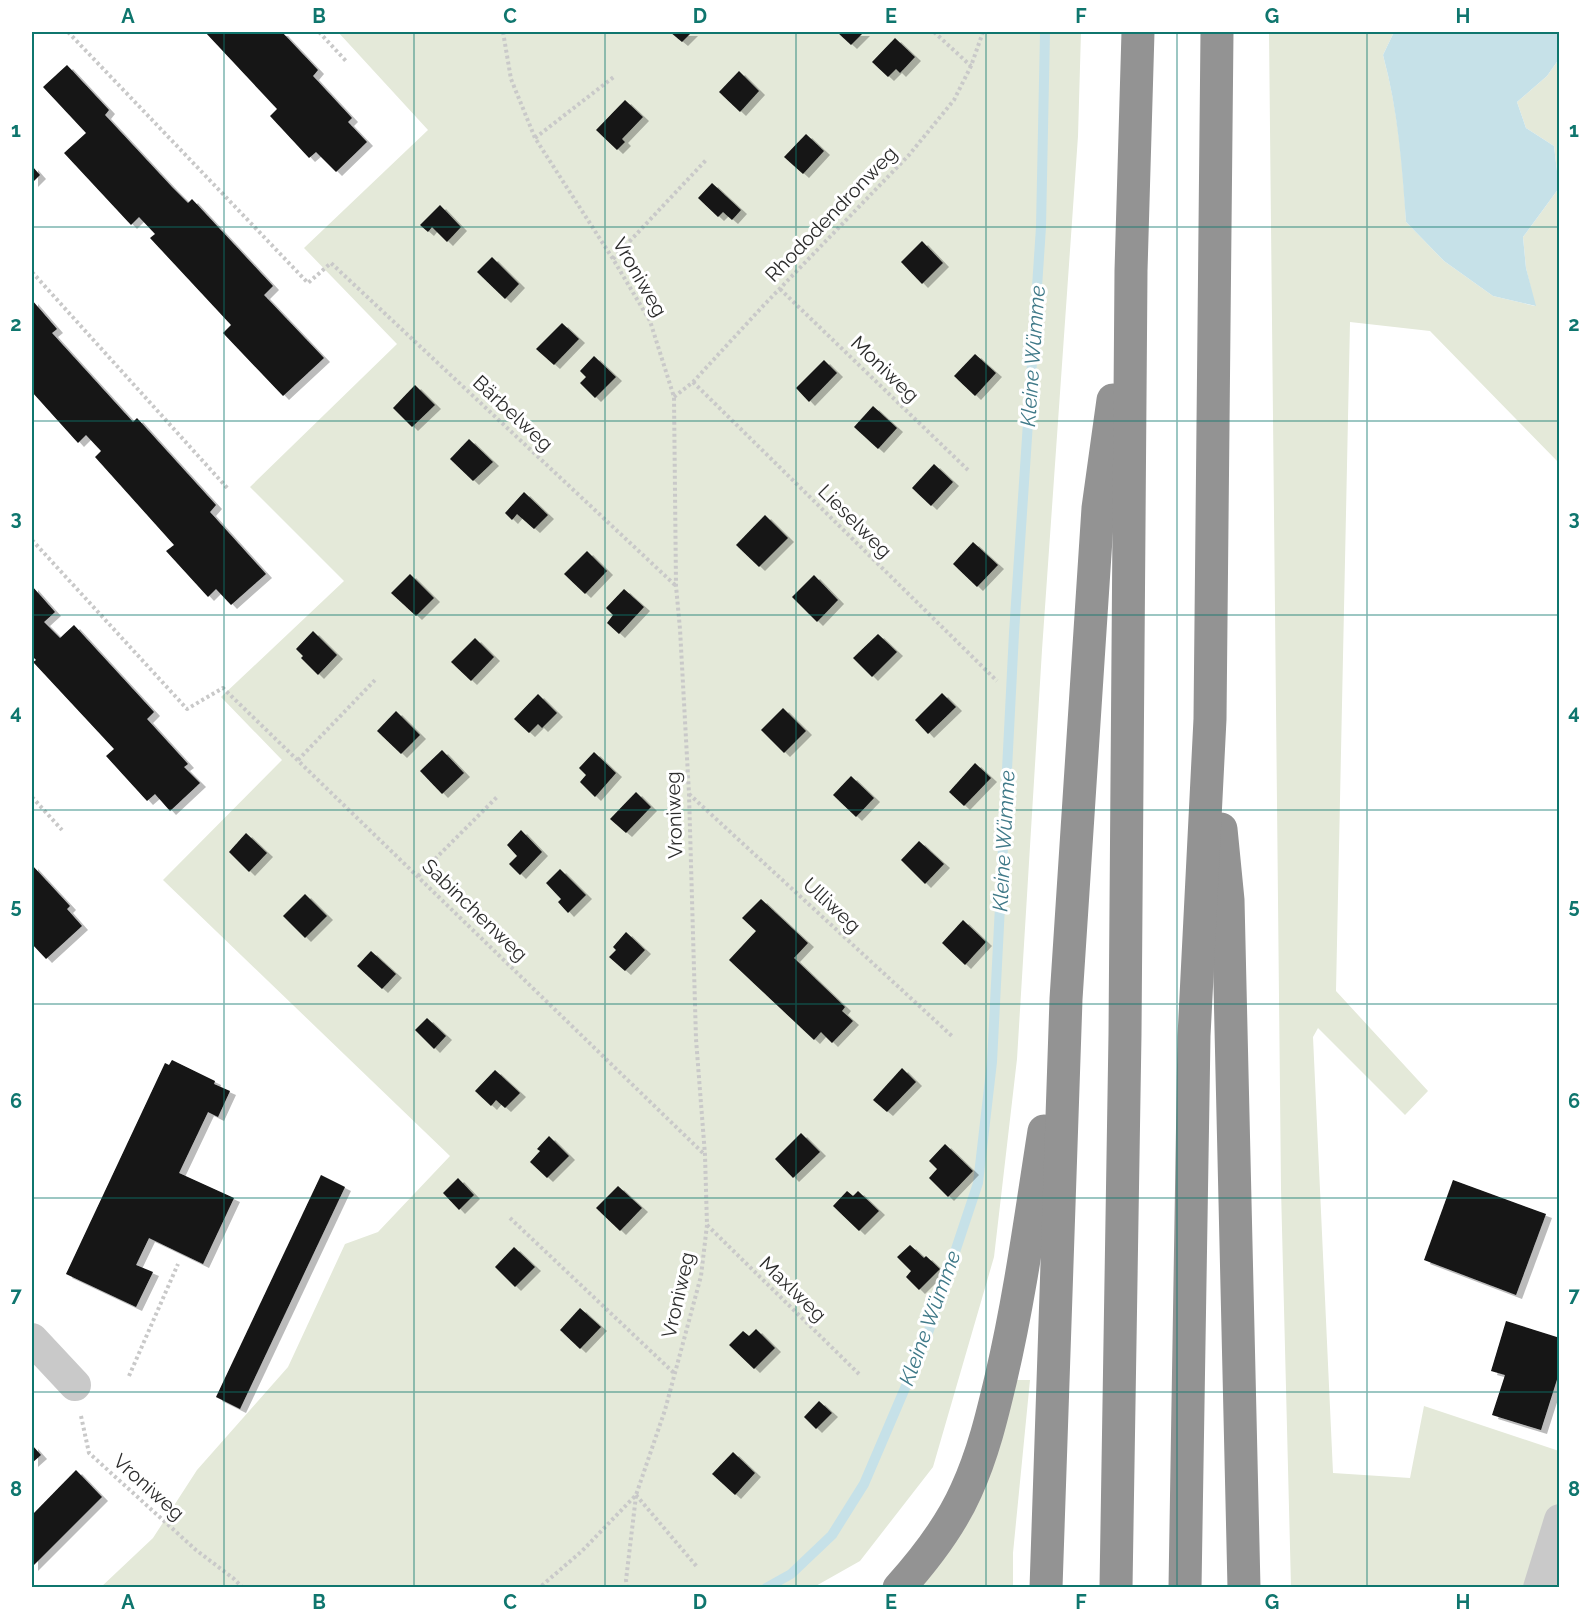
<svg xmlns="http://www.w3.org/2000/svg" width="1591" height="1619" viewBox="0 0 1591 1619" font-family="Raleway,sans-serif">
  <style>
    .green { fill: #e4e9d9 }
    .water { fill: #c6e1e8 }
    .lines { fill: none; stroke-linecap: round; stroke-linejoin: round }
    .stream { stroke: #c6e1e8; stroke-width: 10 }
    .building { fill: #131313; filter: url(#shadow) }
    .path { stroke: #c9c9c9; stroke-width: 4; stroke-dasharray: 3 3; stroke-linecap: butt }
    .street { stroke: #c9c9c9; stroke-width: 32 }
    .highway { stroke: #939393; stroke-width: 33 }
    .grid { fill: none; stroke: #0f766e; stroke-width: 1.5; stroke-opacity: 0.55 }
    .labels { text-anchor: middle; stroke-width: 6; stroke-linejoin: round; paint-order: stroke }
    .street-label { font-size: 20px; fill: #2c2c2c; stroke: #fff }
    .water-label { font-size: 21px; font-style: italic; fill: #3f7988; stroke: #fff }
    .neatline { fill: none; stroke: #0f766e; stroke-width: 2 }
    .grid-label { font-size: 20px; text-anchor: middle; font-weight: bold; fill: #0f766e }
  </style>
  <defs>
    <filter id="shadow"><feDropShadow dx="6" dy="4" stdDeviation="0" flood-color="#0004"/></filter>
  </defs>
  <rect width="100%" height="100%" fill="#fff"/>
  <g class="green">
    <path d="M 338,32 L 1081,32 L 1078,136 L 1042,650 L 1017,1059 L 994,1257 L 933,1467 L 860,1561 L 814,1587 L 100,1588 L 153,1538 L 197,1470 L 288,1367 L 345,1244 L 378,1232 L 450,1156 L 163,880 L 282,760 L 221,697 L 344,581 L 250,487 L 397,344 L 304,248 L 428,130 Z"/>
    <path d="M 1269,32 L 1394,32 L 1383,55 C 1398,110 1403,165 1406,222 L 1444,261 L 1493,296 L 1535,306 L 1526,268 L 1523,237 L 1559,188 L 1554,146 L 1526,128 L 1517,102 L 1547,76 L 1559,59 L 1559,463 L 1430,331 L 1350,322 L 1336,991 L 1428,1091 L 1405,1115 L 1318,1028 L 1313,1037 L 1333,1473 L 1410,1478 L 1424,1406 L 1559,1451 L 1559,1587 L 1291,1587 L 1281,1189 Z"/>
    <path d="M 1017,1380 L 1030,1380 L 1013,1553 L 1013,1587 L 912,1588 Z"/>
  </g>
  <path class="water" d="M 1394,32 L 1557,32 L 1559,59 L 1547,76 L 1517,102 L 1526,128 L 1554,146 L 1559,188 L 1523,237 L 1526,268 L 1536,306 L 1493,296 L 1444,261 L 1406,222 C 1402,165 1398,110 1383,55 Z"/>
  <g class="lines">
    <path class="stream" d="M 766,1588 L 791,1574 L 832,1535 L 864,1484 L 926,1339 L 978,1183 L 992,1062 L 1014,633 L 1041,227 L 1045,32"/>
  </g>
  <g class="building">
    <path d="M 205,32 L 282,32 L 318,70 L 313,76 L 352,118 L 348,122 L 367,142 L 336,172 L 316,152 L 309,158 L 270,116 L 277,109 Z"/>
    <path d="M 670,32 L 692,32 L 682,42 Z"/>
    <path d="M 837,32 L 864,32 L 851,45 Z"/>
    <path d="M 895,38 L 915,57 L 900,73 L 896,69 L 888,77 L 872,62 Z"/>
    <path d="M 67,65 L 109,110 L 105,115 L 172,187 L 188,203 L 192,199 L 273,286 L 264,295 L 324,358 L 283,396 L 223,333 L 231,325 L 150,238 L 155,234 L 139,217 L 131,225 L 64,153 L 86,133 L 43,87 Z"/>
    <path d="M 739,71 L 759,91 L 740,112 L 719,92 Z"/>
    <path d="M 625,100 L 643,117 L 622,139 L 625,142 L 617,150 L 596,130 Z"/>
    <path d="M 806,134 L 824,151 L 803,174 L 784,157 Z"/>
    <path d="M 32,166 L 40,175 L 32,183 Z"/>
    <path d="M 712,183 L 741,210 L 732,220 L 723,212 L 718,217 L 698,198 Z"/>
    <path d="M 440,205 L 461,227 L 447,242 L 432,227 L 428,232 L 420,225 Z"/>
    <path d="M 922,241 L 943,263 L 922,284 L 901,262 Z"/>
    <path d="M 492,257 L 519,284 L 505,299 L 477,272 Z"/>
    <path d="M 32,300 L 57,329 L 52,333 L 133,422 L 137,418 L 216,505 L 210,512 L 266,574 L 231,605 L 216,589 L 208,597 L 166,551 L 174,545 L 95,457 L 101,451 L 86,435 L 78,443 L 32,392 Z"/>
    <path d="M 562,323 L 579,339 L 554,365 L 536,349 Z"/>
    <path d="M 975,354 L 996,373 L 975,396 L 954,376 Z"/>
    <path d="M 594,356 L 616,377 L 595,398 L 580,383 L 586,377 L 580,371 Z"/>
    <path d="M 824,360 L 837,373 L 809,402 L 796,388 Z"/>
    <path d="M 415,385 L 435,405 L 412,427 L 393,408 Z"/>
    <path d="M 873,406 L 897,428 L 878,449 L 854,427 Z"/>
    <path d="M 469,439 L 493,462 L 473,481 L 450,459 Z"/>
    <path d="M 934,464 L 953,482 L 931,506 L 912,488 Z"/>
    <path d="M 524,492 L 548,515 L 534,529 L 517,514 L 512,520 L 505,513 Z"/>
    <path d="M 765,515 L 788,538 L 759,567 L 736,545 Z"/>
    <path d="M 973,542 L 998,565 L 977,587 L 953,564 Z"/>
    <path d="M 587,551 L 607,571 L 585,594 L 564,574 Z"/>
    <path d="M 410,574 L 434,598 L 416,616 L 391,593 Z"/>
    <path d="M 814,575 L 838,600 L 817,622 L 792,597 Z"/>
    <path d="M 32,586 L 55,612 L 44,622 L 60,638 L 74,625 L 154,712 L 147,719 L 188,764 L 184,767 L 200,783 L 170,811 L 155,794 L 147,801 L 126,778 L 106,756 L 114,749 L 33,662 L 36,660 L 32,656 Z"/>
    <path d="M 624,589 L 644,607 L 619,634 L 607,623 L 613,615 L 606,608 Z"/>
    <path d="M 313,631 L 337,655 L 318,675 L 301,658 L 303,656 L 296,649 Z"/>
    <path d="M 878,634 L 897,652 L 872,677 L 853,658 Z"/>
    <path d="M 475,638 L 494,657 L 471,681 L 451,662 Z"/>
    <path d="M 942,693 L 956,707 L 928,734 L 915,720 Z"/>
    <path d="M 538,694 L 557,713 L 542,728 L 538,724 L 529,733 L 514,719 Z"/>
    <path d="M 783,708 L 806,731 L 784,753 L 761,730 Z"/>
    <path d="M 396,711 L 420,735 L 401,754 L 377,731 Z"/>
    <path d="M 442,750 L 464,773 L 442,794 L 420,771 Z"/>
    <path d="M 594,752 L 616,773 L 595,797 L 580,782 L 586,775 L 579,768 Z"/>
    <path d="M 975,763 L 991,778 L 964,806 L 949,792 Z"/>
    <path d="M 851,776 L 874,798 L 856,817 L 833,795 Z"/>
    <path d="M 636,792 L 651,807 L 626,833 L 610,819 Z"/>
    <path d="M 521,830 L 542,852 L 520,875 L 509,864 L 517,856 L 507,845 Z"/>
    <path d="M 246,833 L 267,853 L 249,872 L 229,852 Z"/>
    <path d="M 919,841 L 944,864 L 925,884 L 901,860 Z"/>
    <path d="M 32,865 L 70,906 L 67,909 L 82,926 L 46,959 L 32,944 Z"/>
    <path d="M 560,869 L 586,895 L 568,913 L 558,902 L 561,899 L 546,883 Z"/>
    <path d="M 305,894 L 327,916 L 305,938 L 283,916 Z"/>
    <path d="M 761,899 L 808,943 L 794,958 L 845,1007 L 842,1011 L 853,1021 L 832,1043 L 821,1032 L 814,1040 L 729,960 L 756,931 L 742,918 Z"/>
    <path d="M 963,920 L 986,942 L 965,965 L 942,943 Z"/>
    <path d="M 626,932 L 645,950 L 625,971 L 609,957 L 616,950 L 613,947 Z"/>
    <path d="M 371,951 L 396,974 L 382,989 L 357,966 Z"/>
    <path d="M 427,1018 L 446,1036 L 434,1049 L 415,1030 Z"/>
    <path d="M 172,1060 L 215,1081 L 214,1084 L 230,1091 L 218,1117 L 208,1112 L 179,1173 L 234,1198 L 203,1264 L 149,1238 L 136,1265 L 153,1272 L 136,1307 L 66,1274 L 165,1063 L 169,1065 Z"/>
    <path d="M 902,1068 L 916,1082 L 887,1112 L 873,1100 Z"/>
    <path d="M 495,1070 L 520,1093 L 505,1108 L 496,1100 L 491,1106 L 475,1091 Z"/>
    <path d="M 801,1133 L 820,1152 L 793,1178 L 775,1159 Z"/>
    <path d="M 549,1136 L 569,1156 L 547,1178 L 530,1162 L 540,1151 L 537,1149 Z"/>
    <path d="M 945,1144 L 973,1171 L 948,1197 L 929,1178 L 937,1169 L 929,1161 Z"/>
    <path d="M 321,1175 L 345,1187 L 240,1409 L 216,1397 Z"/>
    <path d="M 458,1178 L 474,1195 L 459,1210 L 443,1193 Z"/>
    <path d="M 1453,1180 L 1546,1214 L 1516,1295 L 1424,1260 Z"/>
    <path d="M 618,1186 L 642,1208 L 620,1231 L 596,1208 Z"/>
    <path d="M 847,1191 L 853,1196 L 858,1191 L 879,1211 L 859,1231 L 833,1206 Z"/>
    <path d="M 910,1245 L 924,1258 L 926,1256 L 940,1269 L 919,1290 L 906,1277 L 911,1271 L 897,1257 Z"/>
    <path d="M 514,1247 L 535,1267 L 515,1287 L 495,1267 Z"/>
    <path d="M 580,1308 L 601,1327 L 580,1349 L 560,1330 Z"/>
    <path d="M 1506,1321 L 1560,1338 L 1560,1370 L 1541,1430 L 1492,1415 L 1505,1375 L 1491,1371 Z"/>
    <path d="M 756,1329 L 775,1348 L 754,1369 L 729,1345 L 743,1331 L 749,1336 Z"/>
    <path d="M 819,1401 L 832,1413 L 816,1429 L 804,1417 Z"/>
    <path d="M 32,1445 L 41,1455 L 32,1463 Z"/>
    <path d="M 733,1452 L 755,1473 L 735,1495 L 712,1474 Z"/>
    <path d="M 76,1470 L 102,1497 L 32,1567 L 32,1515 Z"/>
  </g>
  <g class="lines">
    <g class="path">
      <path d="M 68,32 L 308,283 L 331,263 L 675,585"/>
      <path d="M 319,32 L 346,61"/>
      <path d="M 503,32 L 511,79 L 535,138 L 613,259 L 650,321 L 674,397 L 676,586 L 680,629 L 689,794 L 696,1039 L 705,1155 L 707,1225 L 701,1276 L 665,1410 L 636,1495 L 582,1551 L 539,1588"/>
      <path d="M 934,32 L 971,66"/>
      <path d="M 535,138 L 615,76"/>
      <path d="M 613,259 L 707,159"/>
      <path d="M 32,272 L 229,490"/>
      <path d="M 780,289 L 969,471"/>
      <path d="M 693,382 L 997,681"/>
      <path d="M 674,397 L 693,382 L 763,306 L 909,155 L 954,100 L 971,66 L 983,32"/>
      <path d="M 32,540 L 187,709 L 223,688 L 704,1154"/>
      <path d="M 298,760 L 375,680"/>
      <path d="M 689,794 L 953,1037"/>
      <path d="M 32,797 L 62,830"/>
      <path d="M 418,876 L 497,797"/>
      <path d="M 510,1218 L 675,1374"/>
      <path d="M 707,1225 L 859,1374"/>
      <path d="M 129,1376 L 178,1264"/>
      <path d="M 81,1416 L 89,1453 L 196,1550 L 233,1578 L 243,1588"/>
      <path d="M 636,1495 L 698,1568"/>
      <path d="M 627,1588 L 626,1580 L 636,1496"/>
    </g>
    <g class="street">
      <path d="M 32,1339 L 75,1385"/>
      <path d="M 1539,1588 L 1560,1520"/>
    </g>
    <g class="highway">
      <path d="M 1221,829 L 1228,900 L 1244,1588"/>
      <path d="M 899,1588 C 926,1558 950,1527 966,1491 C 983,1454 992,1416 1001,1378 C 1020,1297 1031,1214 1044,1131"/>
      <path d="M 1046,1588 L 1066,999 L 1098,508 L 1113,400"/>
      <path d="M 1116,1588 L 1125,1034 L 1131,271 L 1138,32"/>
      <path d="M 1185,1588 L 1194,1036 L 1210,719 L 1217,32"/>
    </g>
  </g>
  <path class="grid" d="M 224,32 L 224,1588M 414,32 L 414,1588M 605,32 L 605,1588M 796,32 L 796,1588M 986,32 L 986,1588M 1177,32 L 1177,1588M 1367,32 L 1367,1588M 32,227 L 1560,227M 32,421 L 1560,421M 32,615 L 1560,615M 32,810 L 1560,810M 32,1004 L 1560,1004M 32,1198 L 1560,1198M 32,1392 L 1560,1392"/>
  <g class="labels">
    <g class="street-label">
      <text transform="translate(831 214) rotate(-46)" y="7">Rhododendronweg</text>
      <text transform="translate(640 277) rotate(60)" y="7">Vroniweg</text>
      <text transform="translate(885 369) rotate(44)" y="7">Moniweg</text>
      <text transform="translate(513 413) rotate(43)" y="7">Bärbelweg</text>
      <text transform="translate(855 521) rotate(45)" y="7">Lieselweg</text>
      <text transform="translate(674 815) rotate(-92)" y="7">Vroniweg</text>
      <text transform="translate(832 905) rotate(43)" y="7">Ulliweg</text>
      <text transform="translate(475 910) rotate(44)" y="7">Sabinchenweg</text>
      <text transform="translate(793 1289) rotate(44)" y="7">Maxlweg</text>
      <text transform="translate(678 1295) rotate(-77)" y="7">Vroniweg</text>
      <text transform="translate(149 1487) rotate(42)" y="7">Vroniweg</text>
    </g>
    <g class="water-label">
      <text transform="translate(1033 356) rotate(-86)" y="7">Kleine Wümme</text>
      <text transform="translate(1004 841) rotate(-87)" y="7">Kleine Wümme</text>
      <text transform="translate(930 1318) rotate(-70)" y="7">Kleine Wümme</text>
    </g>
  </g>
  <rect width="1591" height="1619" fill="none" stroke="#ffffff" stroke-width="66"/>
  <rect x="33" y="33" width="1525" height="1553" class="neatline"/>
  <g class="grid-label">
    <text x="128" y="23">A</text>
    <text x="319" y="23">B</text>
    <text x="510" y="23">C</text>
    <text x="700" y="23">D</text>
    <text x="891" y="23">E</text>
    <text x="1081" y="23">F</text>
    <text x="1272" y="23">G</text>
    <text x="1463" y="23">H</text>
    <text x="16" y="137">1</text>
    <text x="1574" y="137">1</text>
    <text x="16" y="331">2</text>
    <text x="1574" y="331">2</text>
    <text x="16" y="525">3</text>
    <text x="1574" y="525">3</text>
    <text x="16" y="719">4</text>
    <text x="1574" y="719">4</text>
    <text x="16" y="913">5</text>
    <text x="1574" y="913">5</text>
    <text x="16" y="1108">6</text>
    <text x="1574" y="1108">6</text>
    <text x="16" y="1302">7</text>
    <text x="1574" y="1302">7</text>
    <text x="16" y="1496">8</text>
    <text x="1574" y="1496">8</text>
    <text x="128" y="1609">A</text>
    <text x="319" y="1609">B</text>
    <text x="510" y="1609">C</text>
    <text x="700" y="1609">D</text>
    <text x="891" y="1609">E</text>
    <text x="1081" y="1609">F</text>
    <text x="1272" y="1609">G</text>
    <text x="1463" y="1609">H</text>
  </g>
</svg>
